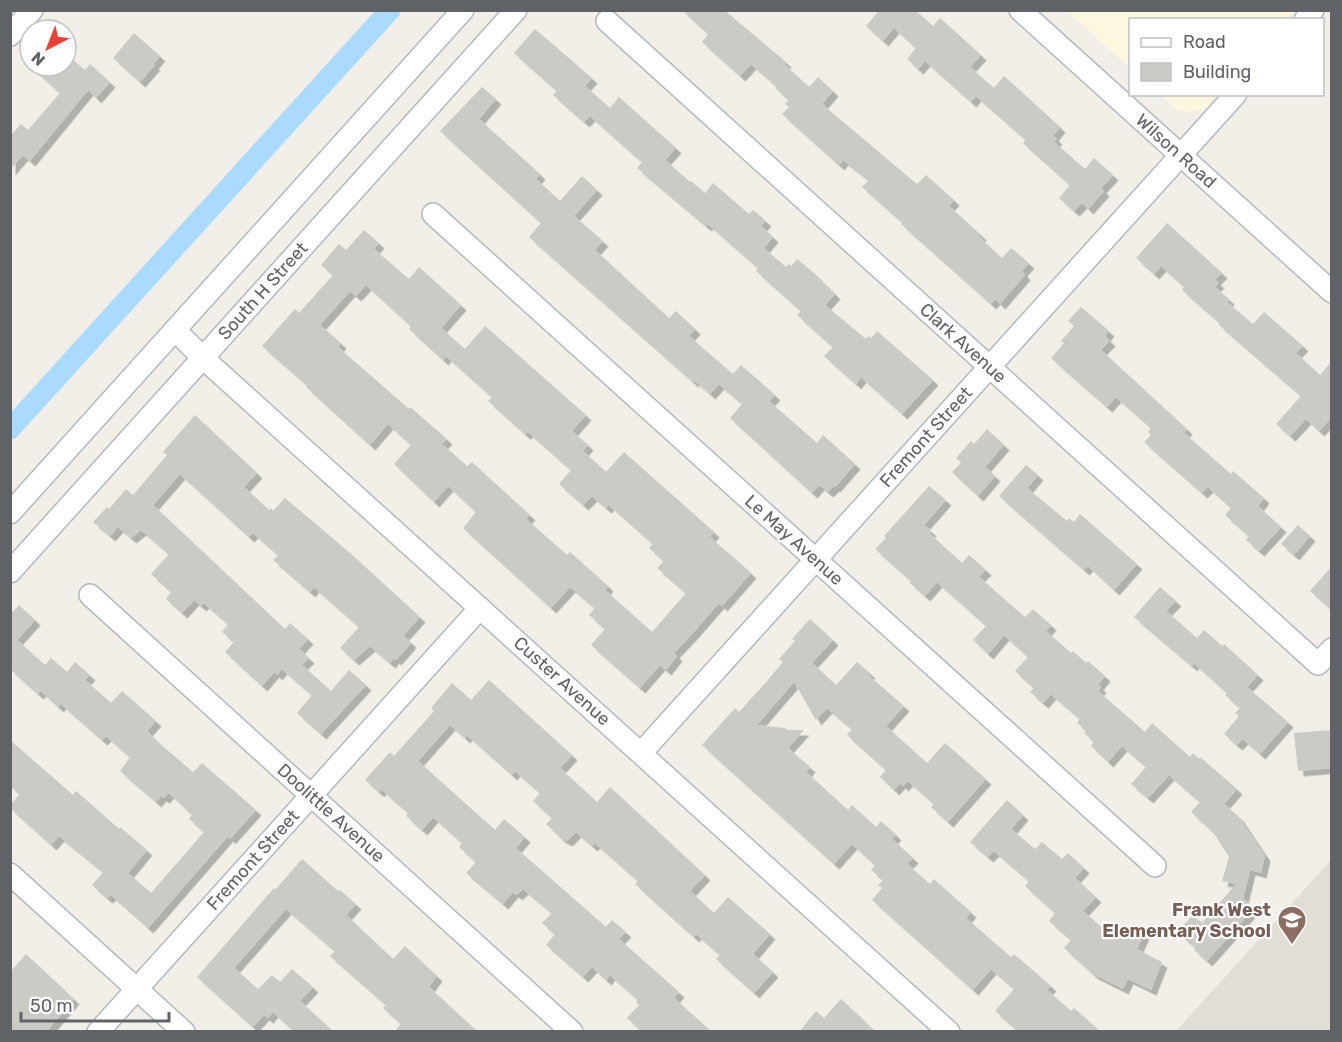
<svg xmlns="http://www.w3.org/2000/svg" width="1342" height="1042" viewBox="0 0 1342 1042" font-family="Rubik,sans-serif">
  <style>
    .commercial { fill: #fef7e0 }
    .education { fill: #e1ded6 }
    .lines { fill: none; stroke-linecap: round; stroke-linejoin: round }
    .canal { stroke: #aadaff; stroke-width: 21 }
    .building { fill: #cccac5; fill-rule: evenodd; filter: url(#shadow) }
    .minor-casing { stroke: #b5b8bc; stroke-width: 24 }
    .minor { stroke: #fff; stroke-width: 21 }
    .labels { text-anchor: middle; stroke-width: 4.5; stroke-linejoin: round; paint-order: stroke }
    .street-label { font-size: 18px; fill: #5f6368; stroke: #fff }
    .education-label { font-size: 18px; font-weight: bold; fill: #785e54; stroke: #fff; text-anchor: end }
  </style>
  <defs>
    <filter id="shadow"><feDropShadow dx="5.5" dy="5.5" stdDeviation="0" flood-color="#0004"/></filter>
  </defs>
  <rect width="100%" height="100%" fill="#f1efe8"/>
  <g class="commercial">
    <path d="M 1067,11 L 1294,11 L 1286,19 L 1130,20 L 1130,68 Z"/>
    <path d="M 1160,95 L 1217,95 L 1205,109 L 1188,112 L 1176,109 Z"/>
  </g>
  <path class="education" d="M 1331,860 L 1331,1031 L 1175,1031 L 1176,1031 Z"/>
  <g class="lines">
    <path class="canal" d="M 10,429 L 390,10"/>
  </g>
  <g class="building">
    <path d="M 682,10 L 724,10 L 786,62 L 784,64 L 809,87 L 818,77 L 833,91 L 822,104 L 912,180 L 917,184 L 926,175 L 954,200 L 949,206 L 981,235 L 979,237 L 1002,258 L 1011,248 L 1029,263 L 1022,271 L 1025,275 L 1000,304 L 995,299 L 991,304 L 901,224 L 902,222 L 862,187 L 869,180 L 843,160 L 839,165 L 782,114 L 789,107 L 785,104 L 789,100 L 775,88 L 776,86 L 751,64 L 740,76 L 702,42 L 708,34 Z"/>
    <path d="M 874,10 L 915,10 L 933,26 L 940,18 L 981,55 L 970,67 L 994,88 L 1004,76 L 1060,127 L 1053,136 L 1057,139 L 1054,142 L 1085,169 L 1094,158 L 1113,175 L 1101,188 L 1104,191 L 1088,209 L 1082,203 L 1074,211 L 1059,198 L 1070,185 L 1023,143 L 1026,140 L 976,96 L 971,102 L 925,61 L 918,69 L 907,59 L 916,48 L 894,28 L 883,41 L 866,26 L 877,13 Z"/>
    <path d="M 535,29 L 592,78 L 585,86 L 610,108 L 619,97 L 676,148 L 665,160 L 690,182 L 691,181 L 705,193 L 713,183 L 749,214 L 753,210 L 766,221 L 761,226 L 773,237 L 764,248 L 786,267 L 789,264 L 791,266 L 797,259 L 815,274 L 835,294 L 825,305 L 866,339 L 868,336 L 871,338 L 877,331 L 933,380 L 902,414 L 861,377 L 856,384 L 824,356 L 833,347 L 797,315 L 801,311 L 756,271 L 758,268 L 708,224 L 706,226 L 637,168 L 642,162 L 590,116 L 584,122 L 553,95 L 557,91 L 514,53 Z"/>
    <path d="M 134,33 L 160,56 L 153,64 L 155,65 L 140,82 L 113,58 Z"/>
    <path d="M 66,54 L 85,70 L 90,64 L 110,82 L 96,98 L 88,90 L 30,161 L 23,155 L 10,170 L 10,136 L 21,124 L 28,130 L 60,93 L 30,66 L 66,66 Z"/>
    <path d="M 482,87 L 496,99 L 479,119 L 540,174 L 536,179 L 560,201 L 582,176 L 597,190 L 574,216 L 603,241 L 595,250 L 669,318 L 676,311 L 695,329 L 689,336 L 733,374 L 741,365 L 775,395 L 769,401 L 817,443 L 823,435 L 855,464 L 835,487 L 834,486 L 828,492 L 819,485 L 812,493 L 730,418 L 742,404 L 719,384 L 710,394 L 694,380 L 693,382 L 529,237 L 541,223 L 440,131 Z"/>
    <path d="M 1167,223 L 1222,273 L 1215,280 L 1219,283 L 1215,287 L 1229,299 L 1227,302 L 1253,324 L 1264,312 L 1303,346 L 1296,353 L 1320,375 L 1332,361 L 1332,417 L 1319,431 L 1306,419 L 1290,436 L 1276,424 L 1301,396 L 1219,325 L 1220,323 L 1182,290 L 1184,287 L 1161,266 L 1154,274 L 1136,258 Z"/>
    <path d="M 364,230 L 379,243 L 374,249 L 409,279 L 419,267 L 461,305 L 441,328 L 465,349 L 485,326 L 586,415 L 572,431 L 588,445 L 583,451 L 606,472 L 624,452 L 714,532 L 710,537 L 751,573 L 722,606 L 719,603 L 693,633 L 674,653 L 677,656 L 666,670 L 660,665 L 640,688 L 591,645 L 605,629 L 589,615 L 595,608 L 570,587 L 551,608 L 463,528 L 476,512 L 448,486 L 434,502 L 394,464 L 411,445 L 388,424 L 370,445 L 306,387 L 307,385 L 262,346 L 295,309 L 299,313 L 333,275 L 321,265 L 339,244 L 346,250 ZM 366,285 L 411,326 L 409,329 L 443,360 L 446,356 L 492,397 L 488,401 L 525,434 L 528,432 L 571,470 L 559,484 L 583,505 L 592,496 L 606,508 L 609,505 L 653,544 L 649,548 L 664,561 L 657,568 L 686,593 L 652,632 L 605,590 L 608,586 L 570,552 L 567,555 L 526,519 L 530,515 L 487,476 L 472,462 L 467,466 L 442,444 L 447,439 L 410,407 L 409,409 L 338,347 L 341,343 L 320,325 L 350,291 L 356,296 Z"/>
    <path d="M 1081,307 L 1109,331 L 1105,336 L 1110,341 L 1101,350 L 1187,429 L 1184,433 L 1231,474 L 1233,471 L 1264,498 L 1258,506 L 1281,527 L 1259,551 L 1246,540 L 1249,536 L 1225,515 L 1231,508 L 1208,487 L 1202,493 L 1144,442 L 1151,435 L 1148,432 L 1151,428 L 1116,397 L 1107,407 L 1051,358 L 1064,343 L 1061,341 L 1074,326 L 1068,321 Z"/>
    <path d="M 195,415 L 257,473 L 244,487 L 269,510 L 271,508 L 273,511 L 285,498 L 350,553 L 420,617 L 403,636 L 410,641 L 410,644 L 396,660 L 394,658 L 390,663 L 370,646 L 354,660 L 340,648 L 359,627 L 314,587 L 310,592 L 273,560 L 278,555 L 253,533 L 249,537 L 180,474 L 153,505 L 285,629 L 290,623 L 308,639 L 299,649 L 309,658 L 302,665 L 331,691 L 349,670 L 366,685 L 321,734 L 297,713 L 312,695 L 282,669 L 277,675 L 274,672 L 262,686 L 225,652 L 234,642 L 222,632 L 228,624 L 204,603 L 201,606 L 194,600 L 182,613 L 166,599 L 171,592 L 151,574 L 169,554 L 141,530 L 131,538 L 118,527 L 110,536 L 93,522 L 107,507 L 109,509 L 126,489 L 133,495 L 167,455 L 163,452 Z"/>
    <path d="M 987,429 L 1004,445 L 985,467 L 995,476 L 978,496 L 952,472 L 961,463 L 956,458 L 971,441 L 974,444 Z"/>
    <path d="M 1026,465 L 1038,475 L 1027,488 L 1067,521 L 1069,518 L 1074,522 L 1080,514 L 1137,564 L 1114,590 L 1088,566 L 1084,570 L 999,496 Z"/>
    <path d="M 929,486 L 946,500 L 924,525 L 931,531 L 929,533 L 962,563 L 969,555 L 986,570 L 979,577 L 1025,617 L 1033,609 L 1051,625 L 1046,631 L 1071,653 L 1073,651 L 1086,663 L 1088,661 L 1105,676 L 1098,685 L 1101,687 L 1098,691 L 1145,732 L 1152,723 L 1190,757 L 1193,753 L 1199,759 L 1200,757 L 1237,789 L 1224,804 L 1238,816 L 1265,856 L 1261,873 L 1250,870 L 1243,899 L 1254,908 L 1207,961 L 1194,950 L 1196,948 L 1177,932 L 1193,915 L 1202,923 L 1236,884 L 1222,881 L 1229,857 L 1213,832 L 1191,812 L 1200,802 L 1169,775 L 1148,798 L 1131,784 L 1146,767 L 1122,746 L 1108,762 L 1091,746 L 1094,742 L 1084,733 L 1086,731 L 1077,723 L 1080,719 L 1051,694 L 1043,703 L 1030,692 L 1034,688 L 1015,671 L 1028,657 L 1004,635 L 988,654 L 973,640 L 986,626 L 963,605 L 937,582 L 925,596 L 910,583 L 911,581 L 875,549 L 886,538 L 884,536 Z"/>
    <path d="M 1298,525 L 1310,536 L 1294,555 L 1281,544 Z"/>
    <path d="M 1332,566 L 1332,610 L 1310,591 Z"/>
    <path d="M 1160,587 L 1176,601 L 1166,611 L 1197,638 L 1204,630 L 1222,646 L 1224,644 L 1258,675 L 1247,687 L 1288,722 L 1260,754 L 1243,739 L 1237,745 L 1224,734 L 1239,716 L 1235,713 L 1240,708 L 1225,695 L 1227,693 L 1194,663 L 1192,666 L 1134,617 Z"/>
    <path d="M 19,605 L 35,620 L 17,640 L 45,665 L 51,658 L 67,672 L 75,662 L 90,675 L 85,680 L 111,703 L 122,691 L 156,721 L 147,731 L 160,744 L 193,772 L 202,763 L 256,810 L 230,839 L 228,836 L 148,928 L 111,895 L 107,898 L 92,885 L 103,872 L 59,836 L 51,845 L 10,808 L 10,805 L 20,794 L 10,786 L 10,740 L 73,795 L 76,791 L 119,829 L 120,827 L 147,850 L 128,873 L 151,893 L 204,832 L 189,819 L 192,815 L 169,793 L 164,798 L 161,796 L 156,802 L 120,771 L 130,757 L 106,736 L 102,740 L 61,704 L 58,707 L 41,691 L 38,694 L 10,669 L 10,615 Z"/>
    <path d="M 810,619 L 833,640 L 812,663 L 836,685 L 857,662 L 870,673 L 868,675 L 904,706 L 886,726 L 927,763 L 945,743 L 986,779 L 948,822 L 931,807 L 934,804 L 908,781 L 903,786 L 900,783 L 894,790 L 880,777 L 886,770 L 847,735 L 852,729 L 827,708 L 816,720 L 794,682 L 757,725 L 785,728 L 787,730 L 804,730 L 788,748 L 810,767 L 806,772 L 848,810 L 852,805 L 876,827 L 881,821 L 896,835 L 892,839 L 913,858 L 907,864 L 930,884 L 934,879 L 946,890 L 971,912 L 966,918 L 1011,957 L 1014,954 L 1051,986 L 1047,990 L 1071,1011 L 1074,1008 L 1101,1032 L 1019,1032 L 995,1011 L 1014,989 L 991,969 L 973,990 L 872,900 L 882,888 L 878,885 L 883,880 L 871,870 L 875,865 L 852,844 L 834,864 L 702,745 L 735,708 L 739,712 L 767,681 L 783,662 L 779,659 L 795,641 L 792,639 Z"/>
    <path d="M 489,680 L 572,755 L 560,768 L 597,802 L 610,787 L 705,875 L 690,891 L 714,913 L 728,897 L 770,934 L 753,954 L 773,972 L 754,993 L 716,959 L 720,955 L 696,934 L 694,937 L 677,922 L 635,884 L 638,881 L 595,843 L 592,846 L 576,832 L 567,841 L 561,838 L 546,824 L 552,818 L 533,801 L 540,793 L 515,771 L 512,775 L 467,735 L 465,738 L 450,725 L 418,761 L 495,830 L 504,819 L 525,837 L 516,848 L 606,927 L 612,920 L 626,932 L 619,939 L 679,992 L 674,998 L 712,1032 L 642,1032 L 627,1018 L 639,1005 L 636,1002 L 638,1000 L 610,975 L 606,980 L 592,967 L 583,977 L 546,945 L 555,934 L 542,923 L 552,913 L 523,889 L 517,895 L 513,892 L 503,904 L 466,873 L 476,862 L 459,847 L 462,843 L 433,817 L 422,830 L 406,816 L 408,813 L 381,789 L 379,792 L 365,780 L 390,752 L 394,756 L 434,711 L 431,708 L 452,683 L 471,700 Z"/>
    <path d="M 1332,730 L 1332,768 L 1298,771 L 1294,733 Z"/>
    <path d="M 1007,800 L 1023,815 L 1011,829 L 1035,849 L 1042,842 L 1062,859 L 1068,853 L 1084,868 L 1075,878 L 1096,897 L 1083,911 L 1116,940 L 1123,925 L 1144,934 L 1137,949 L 1162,962 L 1151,990 L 1128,979 L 1123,989 L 1093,974 L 1064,948 L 1071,940 L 1049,921 L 1055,913 L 1025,886 L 1029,881 L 994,851 L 988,857 L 970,842 Z"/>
    <path d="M 302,859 L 339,892 L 340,890 L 356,904 L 346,915 L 393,959 L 405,946 L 437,976 L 429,987 L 478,1032 L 394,1032 L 401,1024 L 383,1008 L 386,1005 L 330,956 L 335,951 L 286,909 L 234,968 L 258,989 L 272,975 L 280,982 L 292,969 L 313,987 L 300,1001 L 334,1032 L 294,1032 L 273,1012 L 268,1018 L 264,1015 L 253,1027 L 197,977 L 274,888 L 275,890 Z"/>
    <path d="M 26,954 L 74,999 L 46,1032 L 10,1032 L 10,972 Z"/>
    <path d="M 841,999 L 876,1032 L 799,1032 L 816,1011 L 824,1018 Z"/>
  </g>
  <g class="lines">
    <g class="minor-casing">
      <g id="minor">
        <path d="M 1020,10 L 1332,292"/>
        <path d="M 1305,20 L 1313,10"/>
        <path d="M 607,21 L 1318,664 L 1332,649"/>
        <path d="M 10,35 L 32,10"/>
        <path d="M 433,214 L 1155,866"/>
        <path d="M 175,330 L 203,358 L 949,1032"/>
        <path d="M 10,513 L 463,10"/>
        <path d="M 10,572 L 516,10"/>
        <path d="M 90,595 L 572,1032"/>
        <path d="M 641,753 L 1236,94"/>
        <path d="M 10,874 L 184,1032"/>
        <path d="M 98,1032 L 480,608"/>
      </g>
    </g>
    <use href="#minor" class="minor"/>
  </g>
  <defs>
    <g id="school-pin" transform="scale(1.5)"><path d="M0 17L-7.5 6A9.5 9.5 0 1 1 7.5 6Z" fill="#8d6e63" stroke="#fff"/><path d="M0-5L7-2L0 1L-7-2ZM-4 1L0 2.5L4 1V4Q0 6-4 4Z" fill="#fff"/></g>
  </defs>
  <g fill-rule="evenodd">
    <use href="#school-pin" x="1292" y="920"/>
  </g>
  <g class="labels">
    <g class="street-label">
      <text transform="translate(1176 151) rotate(42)" y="6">Wilson Road</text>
      <text transform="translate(263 291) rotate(-48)" y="6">South H Street</text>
      <text transform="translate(963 343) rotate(42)" y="6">Clark Avenue</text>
      <text transform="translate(926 437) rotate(-48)" y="6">Fremont Street</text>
      <text transform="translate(794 540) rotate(42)" y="6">Le May Avenue</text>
      <text transform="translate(562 681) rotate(42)" y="6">Custer Avenue</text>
      <text transform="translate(331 813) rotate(42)" y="6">Doolittle Avenue</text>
      <text transform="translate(253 860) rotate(-48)" y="6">Fremont Street</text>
    </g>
    <g class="education-label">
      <text x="1271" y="916">Frank West<tspan x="1271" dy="21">Elementary School</tspan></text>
    </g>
  </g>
  <rect width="1342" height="1042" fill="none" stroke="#5f6368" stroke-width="24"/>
  <rect x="1129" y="18" width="195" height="78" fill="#ffffff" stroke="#bfc1c3" stroke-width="1.5"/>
  <rect x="1141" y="38" width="30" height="9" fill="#ffffff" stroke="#bfc1c3" stroke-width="1.5"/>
  <text x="1183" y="48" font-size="18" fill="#5f6368">Road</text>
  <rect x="1141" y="63" width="30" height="18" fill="#cccac5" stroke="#bfc1c3" stroke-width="1.5"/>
  <text x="1183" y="78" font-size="18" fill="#5f6368">Building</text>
  <g transform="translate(48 48) rotate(222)"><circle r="28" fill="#ffffff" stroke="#bfc1c3" stroke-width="1.5"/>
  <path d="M0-4.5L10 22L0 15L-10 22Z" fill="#ea4335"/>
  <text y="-9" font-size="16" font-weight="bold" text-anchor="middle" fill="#5f6368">N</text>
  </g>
  <path d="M21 1012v9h148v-9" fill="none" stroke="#5f6368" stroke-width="3"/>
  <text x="30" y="1012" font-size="18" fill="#5f6368" stroke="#ffffff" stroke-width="4.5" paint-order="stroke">50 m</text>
</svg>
